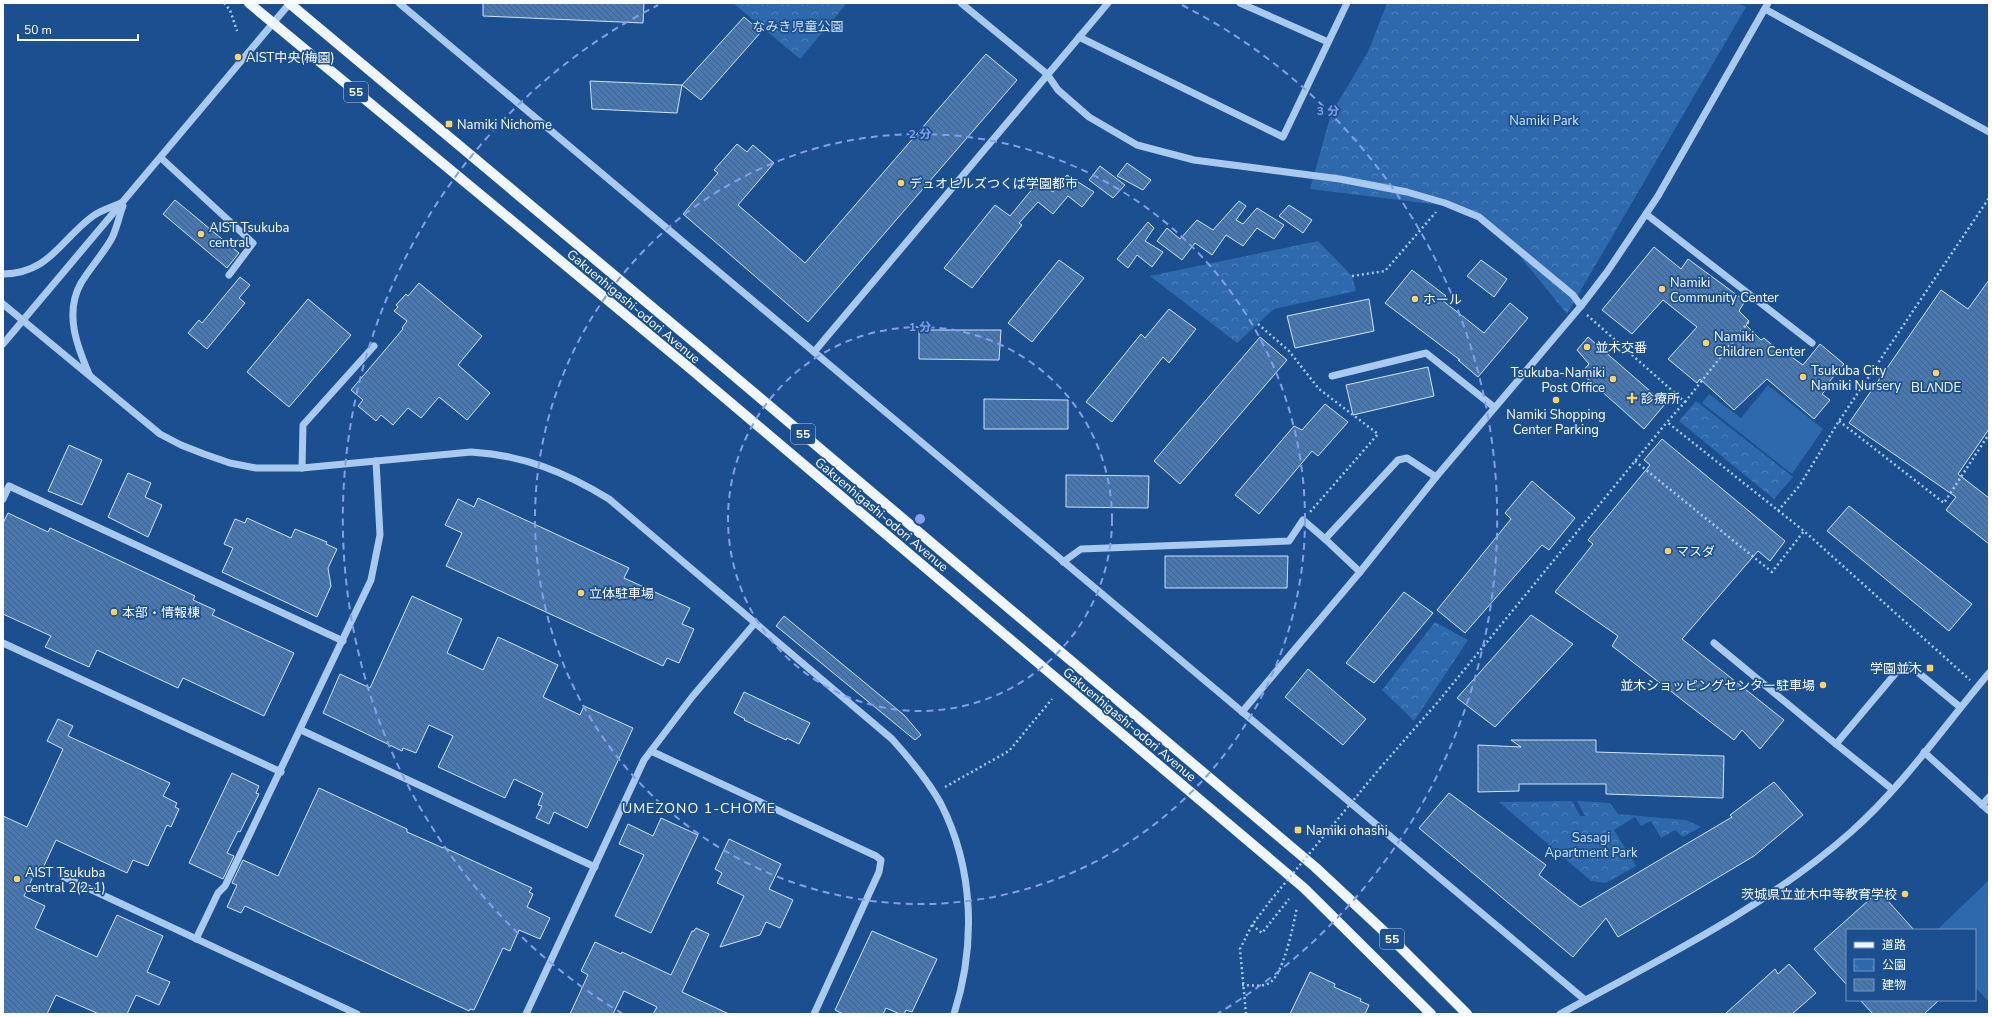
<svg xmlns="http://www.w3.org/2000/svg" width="1992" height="1017" viewBox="0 0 1992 1017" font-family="'Nunito Sans','Noto Sans JP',sans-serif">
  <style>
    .park { fill: url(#park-crowns) }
    .pitch { fill: #2e69ad }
    .building { fill: url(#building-back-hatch); stroke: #cfe3fa }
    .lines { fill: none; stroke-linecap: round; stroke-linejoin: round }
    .path { stroke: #a9c9ee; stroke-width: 2.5; stroke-dasharray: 2 3; stroke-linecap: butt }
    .minor { stroke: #a9c9ee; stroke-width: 7 }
    .major { stroke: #f0f6ff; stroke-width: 10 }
    .path-bridge { stroke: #a9c9ee; stroke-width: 2.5; stroke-dasharray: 2 3; stroke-linecap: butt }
    .ring { fill: none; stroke: #839eea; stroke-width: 2; stroke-dasharray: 7 5 }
    .poi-dot { fill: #ffd166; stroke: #1b4f8f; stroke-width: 1.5 }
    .labels { text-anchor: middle; stroke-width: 3.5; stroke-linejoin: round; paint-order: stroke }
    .shield { fill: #1b4f8f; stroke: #bbcadd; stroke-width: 1 }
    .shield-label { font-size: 12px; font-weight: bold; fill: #fff }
    .park-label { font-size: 13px; fill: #cfe3fa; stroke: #1b4f8f }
    .poi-label { font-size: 13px; fill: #fff; stroke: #1b4f8f; text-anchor: start }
    .street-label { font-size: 13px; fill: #fff; stroke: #1b4f8f }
    .neighbourhood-label { font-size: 14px; letter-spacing: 1px; fill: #fff; stroke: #1b4f8f }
    .centre { fill: #839eea; stroke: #1b4f8f; stroke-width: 2 }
    .ring-label { font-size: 12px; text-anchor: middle; font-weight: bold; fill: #839eea; stroke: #1b4f8f; stroke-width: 3.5; stroke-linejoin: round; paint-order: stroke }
  </style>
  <defs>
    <pattern id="park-crowns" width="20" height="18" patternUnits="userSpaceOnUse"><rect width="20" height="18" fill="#2e69ad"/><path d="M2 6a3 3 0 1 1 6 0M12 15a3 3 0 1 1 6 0" fill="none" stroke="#4d80b9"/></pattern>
    <pattern id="building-back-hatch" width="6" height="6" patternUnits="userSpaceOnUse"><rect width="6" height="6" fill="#4478b7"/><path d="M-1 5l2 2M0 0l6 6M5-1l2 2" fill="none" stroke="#486282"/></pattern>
  </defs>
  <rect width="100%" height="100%" fill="#1b4f8f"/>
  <g class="park">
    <path d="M 733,3 L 847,3 L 800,59 Z"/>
    <path d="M 1387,3 L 1736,3 L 1746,7 L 1567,314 L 1497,228 L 1448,206 L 1310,189 L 1331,114 L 1368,52 Z"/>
    <path d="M 1318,241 L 1352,276 L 1356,291 L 1274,309 L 1237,343 L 1150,276 Z"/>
    <path d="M 1696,401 L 1793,477 L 1774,499 L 1679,421 Z"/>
    <path d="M 1435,622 L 1468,640 L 1414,721 L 1382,690 Z"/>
    <path d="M 1572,801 L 1580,816 L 1585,816 L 1577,801 L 1610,803 L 1618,814 L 1686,820 L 1701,827 L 1683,837 L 1675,830 L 1661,838 L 1651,821 L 1641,826 L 1635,817 L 1614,830 L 1636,866 L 1606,883 L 1591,881 L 1499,802 Z"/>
  </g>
  <g class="pitch">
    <path d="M 1768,385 L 1823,429 L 1792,474 L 1702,403 L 1709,394 L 1741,418 Z"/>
    <path d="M 1989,880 L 1989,1002 L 1975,987 L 1975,930 L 1937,930 Z"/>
  </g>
  <g class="building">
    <path d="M 483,3 L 644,3 L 643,23 L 483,16 Z"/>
    <path d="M 744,17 L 761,32 L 701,100 L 682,85 Z"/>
    <path d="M 986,54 L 1017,80 L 808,322 L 683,214 L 718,173 L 714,170 L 737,144 L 747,152 L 753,145 L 774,163 L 738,205 L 805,263 Z"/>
    <path d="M 590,81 L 682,85 L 677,113 L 592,109 Z"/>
    <path d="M 1127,163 L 1151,180 L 1143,190 L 1117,176 Z"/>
    <path d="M 1100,166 L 1125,185 L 1113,198 L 1089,180 Z"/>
    <path d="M 1067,175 L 1094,192 L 1082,207 L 1068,196 L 1053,214 L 1038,202 L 1019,223 L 1022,225 L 972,288 L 944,268 L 995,205 L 1010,216 L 1038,182 L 1053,192 Z"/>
    <path d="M 175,200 L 239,253 L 227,268 L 163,214 Z"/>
    <path d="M 1239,201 L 1246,206 L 1236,220 L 1243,224 L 1257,208 L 1284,225 L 1274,239 L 1257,228 L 1243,246 L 1226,235 L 1212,255 L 1195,243 L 1182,260 L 1157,241 L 1167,228 L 1180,239 L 1197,220 L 1213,230 Z"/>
    <path d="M 1289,205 L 1312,220 L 1303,233 L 1279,216 Z"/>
    <path d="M 1148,222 L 1154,228 L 1145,241 L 1163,252 L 1152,267 L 1137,255 L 1128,268 L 1117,259 Z"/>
    <path d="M 1654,247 L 1681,269 L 1688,259 L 1745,301 L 1739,311 L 1749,321 L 1746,325 L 1761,340 L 1764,338 L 1785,356 L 1786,353 L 1803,365 L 1820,344 L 1844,364 L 1829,382 L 1828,388 L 1822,394 L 1830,400 L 1814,419 L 1767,379 L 1734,410 L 1700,379 L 1697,383 L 1668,359 L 1697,327 L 1663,300 L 1632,334 L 1602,310 Z"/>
    <path d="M 1059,260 L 1084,278 L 1032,342 L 1008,323 Z"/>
    <path d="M 1481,260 L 1507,279 L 1494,297 L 1467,276 Z"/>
    <path d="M 1412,270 L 1446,296 L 1442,300 L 1484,333 L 1510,303 L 1528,318 L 1478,377 L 1458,360 L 1460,360 L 1385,303 Z"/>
    <path d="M 240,277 L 250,285 L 239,298 L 245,303 L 207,349 L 188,333 L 199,320 L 202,323 Z"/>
    <path d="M 1989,280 L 1989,429 L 1958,474 L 1989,498 L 1989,544 L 1946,510 L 1956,497 L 1849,423 L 1941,290 L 1968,309 Z"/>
    <path d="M 419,283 L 482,336 L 458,365 L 490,393 L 467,420 L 439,397 L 421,418 L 408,408 L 393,425 L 381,415 L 376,421 L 358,406 L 363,400 L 351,390 L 403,329 L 402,328 L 407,321 L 394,311 L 398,307 L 396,305 L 406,294 L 408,296 Z"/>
    <path d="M 308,299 L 351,335 L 289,407 L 247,372 Z"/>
    <path d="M 1369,299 L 1374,331 L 1295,348 L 1287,316 Z"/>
    <path d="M 1169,309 L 1196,329 L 1169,363 L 1163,357 L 1112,422 L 1086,402 L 1141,334 L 1145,338 Z"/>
    <path d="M 919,330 L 1001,330 L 999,360 L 919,359 Z"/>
    <path d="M 1260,337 L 1287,360 L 1180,484 L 1154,461 Z"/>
    <path d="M 1588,337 L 1665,404 L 1644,429 L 1581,373 L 1589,364 L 1577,350 Z"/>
    <path d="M 1428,367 L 1434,396 L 1353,415 L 1346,385 Z"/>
    <path d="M 984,399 L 1068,400 L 1068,429 L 984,429 Z"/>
    <path d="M 1325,404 L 1348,422 L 1318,456 L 1312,451 L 1259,514 L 1235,495 L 1294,426 L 1302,430 Z"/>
    <path d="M 1662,439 L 1785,541 L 1770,561 L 1758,551 L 1682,639 L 1784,720 L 1760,749 L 1742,730 L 1734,740 L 1612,646 L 1618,636 L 1555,592 L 1593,544 L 1588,540 L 1650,465 L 1644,460 Z"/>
    <path d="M 69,445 L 102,460 L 82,505 L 48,491 Z"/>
    <path d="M 128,473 L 151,483 L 145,497 L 162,505 L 148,537 L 108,517 Z"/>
    <path d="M 1066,475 L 1149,476 L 1148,508 L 1066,507 Z"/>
    <path d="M 1532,481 L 1575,518 L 1549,550 L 1542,545 L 1465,633 L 1437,610 L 1511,519 L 1505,513 Z"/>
    <path d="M 478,498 L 629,568 L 624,578 L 690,608 L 682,624 L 694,629 L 679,663 L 667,658 L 663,666 L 446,566 L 462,533 L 445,525 L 458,499 L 474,507 Z"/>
    <path d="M 1849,506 L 1972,604 L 1949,631 L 1827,531 Z"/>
    <path d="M 8,513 L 48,532 L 50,528 L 195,596 L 193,600 L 215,610 L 212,615 L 294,653 L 264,716 L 183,678 L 178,688 L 97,650 L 89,667 L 45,647 L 51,636 L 3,614 L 3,523 Z"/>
    <path d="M 247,518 L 291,538 L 295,529 L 327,542 L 326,544 L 337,549 L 328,568 L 331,586 L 317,617 L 222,572 L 233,548 L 224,544 L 235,519 L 245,523 Z"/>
    <path d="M 1165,556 L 1288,556 L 1287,588 L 1165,588 Z"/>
    <path d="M 1404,592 L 1433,613 L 1374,683 L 1346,663 Z"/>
    <path d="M 412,596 L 462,619 L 447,653 L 483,670 L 498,637 L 558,665 L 543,697 L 580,715 L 584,706 L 633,728 L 587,828 L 554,812 L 549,824 L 536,818 L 542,806 L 538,805 L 543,793 L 514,779 L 505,798 L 438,767 L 453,736 L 429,725 L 416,753 L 403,748 L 402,751 L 323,713 L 340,674 L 370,688 Z"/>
    <path d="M 1531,615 L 1573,644 L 1495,727 L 1457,698 Z"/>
    <path d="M 784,616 L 904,715 L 921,735 L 915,740 L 776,626 Z"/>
    <path d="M 1308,669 L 1366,719 L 1343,745 L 1285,697 Z"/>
    <path d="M 744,692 L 810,723 L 799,744 L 787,738 L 786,740 L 744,720 L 745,719 L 734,713 Z"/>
    <path d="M 58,719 L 73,726 L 68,736 L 170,783 L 163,796 L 177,803 L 175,807 L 179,809 L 171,827 L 167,825 L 148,866 L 133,860 L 127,873 L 56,840 L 43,868 L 38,866 L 24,896 L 45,906 L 35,928 L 97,957 L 117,915 L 163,936 L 147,972 L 170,982 L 159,1005 L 136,995 L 127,1014 L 99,1014 L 56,995 L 47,1014 L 3,1014 L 3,816 L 27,827 L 63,749 L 47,741 Z"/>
    <path d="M 1511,740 L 1596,740 L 1596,752 L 1724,756 L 1723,798 L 1606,794 L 1606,784 L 1519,784 L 1519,791 L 1478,792 L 1478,745 L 1521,747 Z"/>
    <path d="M 232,773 L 259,786 L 256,793 L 259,794 L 240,832 L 238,831 L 227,853 L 234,856 L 223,879 L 189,863 Z"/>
    <path d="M 1774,782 L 1803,815 L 1754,856 L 1618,937 L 1606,918 L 1573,957 L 1419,828 L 1449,793 L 1546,865 L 1539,875 L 1580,907 L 1732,817 L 1730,815 Z"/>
    <path d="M 319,788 L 407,829 L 407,832 L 443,848 L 443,847 L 532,888 L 529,892 L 533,894 L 527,907 L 550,918 L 540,939 L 519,930 L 510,951 L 503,948 L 474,1010 L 470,1009 L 469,1011 L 245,906 L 241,913 L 227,907 L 237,885 L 232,883 L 243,860 L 278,876 Z"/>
    <path d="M 661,818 L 698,835 L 651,933 L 615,916 L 644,855 L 619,844 L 628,824 L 653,836 Z"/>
    <path d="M 729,839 L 781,864 L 769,889 L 793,900 L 780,928 L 766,922 L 760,935 L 720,947 L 744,896 L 717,883 L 722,873 L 715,869 Z"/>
    <path d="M 1879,891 L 1914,930 L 1847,930 L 1847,985 L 1814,949 Z"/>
    <path d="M 696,928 L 709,934 L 682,992 L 729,1014 L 653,1014 L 657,1007 L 624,991 L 613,1014 L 570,1014 L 588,975 L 581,971 L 595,942 L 621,954 L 622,952 L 671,975 L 692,931 L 694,931 Z"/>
    <path d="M 872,931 L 937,959 L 912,1012 L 906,1010 L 904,1014 L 900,1014 L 886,1008 L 883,1014 L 843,1014 L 835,1010 Z"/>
    <path d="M 1789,964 L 1816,993 L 1792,1014 L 1725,1014 L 1775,969 L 1778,974 Z"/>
    <path d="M 1310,972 L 1335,984 L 1334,987 L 1361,999 L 1360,1001 L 1369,1005 L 1365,1014 L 1290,1014 Z"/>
    <path d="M 1860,1000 L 1939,1000 L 1924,1014 L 1873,1014 Z"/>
  </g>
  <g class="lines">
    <g class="path">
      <path d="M 224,3 L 230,10 L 237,31"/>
      <path d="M 1352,276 L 1385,271 L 1436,212"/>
      <path d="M 1587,315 L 1685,402 L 1667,422 L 1804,531 L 1970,680"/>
      <path d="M 1258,324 L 1289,351 L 1319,389 L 1378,434 L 1310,512"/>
      <path d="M 1685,402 L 1750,320"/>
      <path d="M 1839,421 L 1944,503 L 1989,434"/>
      <path d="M 1635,461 L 1772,572 L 1804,531"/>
      <path d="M 1778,511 L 1800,485 L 1839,421 L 1989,198"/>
      <path d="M 1380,768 L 1437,703 L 1667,422"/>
      <path d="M 945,787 L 1009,751 L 1052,699"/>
      <path d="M 1252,925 L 1262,933 L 1289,899"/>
      <path d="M 1242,985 C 1249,985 1260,987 1267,984 C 1283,980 1294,922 1297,907"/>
      <path d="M 1246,1014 L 1240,949 L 1252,925 L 1271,900"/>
    </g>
    <g class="minor">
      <path d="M 399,3 L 1585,1000"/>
      <path d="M 961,3 L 1047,74 L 1058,90 L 1089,117 L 1137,145 L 1194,160 L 1340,179 L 1407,192 L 1445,203 L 1479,217 L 1573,295 L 1581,306"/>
      <path d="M 1240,3 L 1328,42"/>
      <path d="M 1765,9 L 1989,132"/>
      <path d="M 1079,37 L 1283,137 L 1347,3"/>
      <path d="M 161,158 L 253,243 L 229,275"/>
      <path d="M 1646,214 L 1812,343"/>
      <path d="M 3,274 C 50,273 60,240 93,216 C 101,210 112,207 121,203"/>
      <path d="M 3,304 L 160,434 L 181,445 L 204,454 L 230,463 L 256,468 L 302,468 L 471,452 C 523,455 565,472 609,499 L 892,739 C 910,759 928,780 941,804 C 974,869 976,945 954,1014"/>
      <path d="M 3,344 L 290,3"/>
      <path d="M 814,352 L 1108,3"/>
      <path d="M 89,374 C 77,346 64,313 81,283 C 90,268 103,254 112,238 C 117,228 119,216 123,206"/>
      <path d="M 1332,376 L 1426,353 L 1494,407"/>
      <path d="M 302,468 L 303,425 L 374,346"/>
      <path d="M 3,499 L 9,486 L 343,641"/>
      <path d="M 1063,562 L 1081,549 L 1289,541 L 1303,520 L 1325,539"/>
      <path d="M 1360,572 L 1325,539 L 1398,460 L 1407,458 L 1436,477"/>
      <path d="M 3,643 L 281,772"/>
      <path d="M 1714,643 L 1836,744"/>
      <path d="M 1242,712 L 1360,572 L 1436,477 L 1581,306 L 1607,272 L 1658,196 L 1768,3"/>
      <path d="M 301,730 L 595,867"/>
      <path d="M 651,751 L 876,856 L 881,860 L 879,872 L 814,1014"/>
      <path d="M 1924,752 L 1989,811"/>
      <path d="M 1892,789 L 1836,744 L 1900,668 L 1909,665 L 1960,707"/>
      <path d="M 1982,805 L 1989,797"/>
      <path d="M 62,876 L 357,1014"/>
      <path d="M 196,939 L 218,893 L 225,886 L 371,580 L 380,535 L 376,461"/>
      <path d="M 526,1014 L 644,760 L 692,697 L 755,623"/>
      <path d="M 1560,1014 C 1660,959 1765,908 1851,832 C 1902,787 1945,725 1989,673"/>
    </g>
    <g class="major">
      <path d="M 249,3 L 686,365 L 1304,888 L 1431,1014"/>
      <path d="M 289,3 L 701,348 L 1315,867 L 1390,937 L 1467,1014"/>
    </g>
    <path class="path-bridge" d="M 1271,900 L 1380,768"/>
  </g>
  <g class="ring">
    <circle cx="920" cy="519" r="192"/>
    <circle cx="920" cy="519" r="385"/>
    <path d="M623 1014A577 577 0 0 1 658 5M1182 5A577 577 0 0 1 1217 1014"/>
  </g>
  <g class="poi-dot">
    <circle cx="238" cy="57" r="4"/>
    <rect x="445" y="120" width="8" height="8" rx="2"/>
    <circle cx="901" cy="183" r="4"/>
    <circle cx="201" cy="234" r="4"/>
    <circle cx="1662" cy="289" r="4"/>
    <circle cx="1415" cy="299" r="4"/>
    <circle cx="1706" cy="343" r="4"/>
    <circle cx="1587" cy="347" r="4"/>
    <circle cx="1936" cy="373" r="4"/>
    <circle cx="1803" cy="377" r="4"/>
    <circle cx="1613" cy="379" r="4"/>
    <path d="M1630 392h4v4h4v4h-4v4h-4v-4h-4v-4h4z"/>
    <circle cx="1556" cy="400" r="4"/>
    <circle cx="1668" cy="551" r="4"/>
    <circle cx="581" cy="593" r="4"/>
    <circle cx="114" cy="612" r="4"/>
    <rect x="1926" y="664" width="8" height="8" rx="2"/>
    <circle cx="1823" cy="685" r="4"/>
    <rect x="1294" y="826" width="8" height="8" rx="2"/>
    <circle cx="17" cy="879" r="4"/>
    <circle cx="1905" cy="894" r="4"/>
  </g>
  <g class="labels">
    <g class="shield">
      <rect x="344" y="82" width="24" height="20" rx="3"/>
      <rect x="791" y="424" width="24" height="20" rx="3"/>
      <rect x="1380" y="929" width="24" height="20" rx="3"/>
    </g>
    <g class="shield-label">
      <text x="356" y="96">55</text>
      <text x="803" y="438">55</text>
      <text x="1392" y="943">55</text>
    </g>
    <g class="park-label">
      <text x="798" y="31">なみき児童公園</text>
      <text x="1544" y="125">Namiki Park</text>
      <text x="1591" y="842">Sasagi<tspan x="1591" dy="15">Apartment Park</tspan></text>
    </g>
    <g class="poi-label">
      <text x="246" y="62">AIST中央(梅園)</text>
      <text x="457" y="129">Namiki Nichome</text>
      <text x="909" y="188">デュオヒルズつくば学園都市</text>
      <text x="209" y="232">AIST Tsukuba<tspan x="209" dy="15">central</tspan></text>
      <text x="1670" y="287">Namiki<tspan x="1670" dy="15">Community Center</tspan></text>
      <text x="1423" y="304">ホール</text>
      <text x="1714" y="341">Namiki<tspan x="1714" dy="15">Children Center</tspan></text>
      <text x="1595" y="352">並木交番</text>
      <text x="1811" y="375">Tsukuba City<tspan x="1811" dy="15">Namiki Nursery</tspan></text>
      <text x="1605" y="377" text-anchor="end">Tsukuba-Namiki<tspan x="1605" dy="15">Post Office</tspan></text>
      <text x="1936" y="392" text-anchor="middle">BLΛNDE</text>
      <text x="1641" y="403">診療所</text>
      <text x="1556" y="419" text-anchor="middle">Namiki Shopping<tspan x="1556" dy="15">Center Parking</tspan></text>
      <text x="1676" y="556">マスダ</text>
      <text x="589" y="598">立体駐車場</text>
      <text x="122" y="617">本部・情報棟</text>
      <text x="1922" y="673" text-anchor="end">学園並木</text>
      <text x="1815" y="690" text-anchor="end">並木ショッピングセンター駐車場</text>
      <text x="1306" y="835">Namiki ohashi</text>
      <text x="25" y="877">AIST Tsukuba<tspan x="25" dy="15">central 2(2-1)</tspan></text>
      <text x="1897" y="899" text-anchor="end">茨城県立並木中等教育学校</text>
    </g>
    <g class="street-label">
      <text transform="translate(634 306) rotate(40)" y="5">Gakuenhigashi-odori Avenue</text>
      <text transform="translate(882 514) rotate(40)" y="5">Gakuenhigashi-odori Avenue</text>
      <text transform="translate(1130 724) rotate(40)" y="5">Gakuenhigashi-odori Avenue</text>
    </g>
    <g class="neighbourhood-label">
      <text x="699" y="813">UMEZONO 1-CHOME</text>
    </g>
  </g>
  <circle cx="920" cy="519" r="6" class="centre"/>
  <g class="ring-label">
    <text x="1328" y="115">3 分</text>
    <text x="920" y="138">2 分</text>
    <text x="920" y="331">1 分</text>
  </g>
  <rect width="1992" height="1017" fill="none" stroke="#ffffff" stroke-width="8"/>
  <rect x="1846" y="929" width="130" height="72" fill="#1b4f8f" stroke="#7695bc"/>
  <rect x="1854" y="942" width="20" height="6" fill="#f0f6ff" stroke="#7695bc"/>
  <text x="1882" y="949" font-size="12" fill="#ffffff">道路</text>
  <rect x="1854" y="959" width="20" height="12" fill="url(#park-crowns)" stroke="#7695bc"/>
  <text x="1882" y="969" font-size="12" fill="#ffffff">公園</text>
  <rect x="1854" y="979" width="20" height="12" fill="url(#building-back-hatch)" stroke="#7695bc"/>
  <text x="1882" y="989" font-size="12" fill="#ffffff">建物</text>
  <path d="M18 34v6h120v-6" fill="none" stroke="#ffffff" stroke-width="2"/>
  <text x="24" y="34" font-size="12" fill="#ffffff" stroke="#1b4f8f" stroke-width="3" paint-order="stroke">50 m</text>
</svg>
